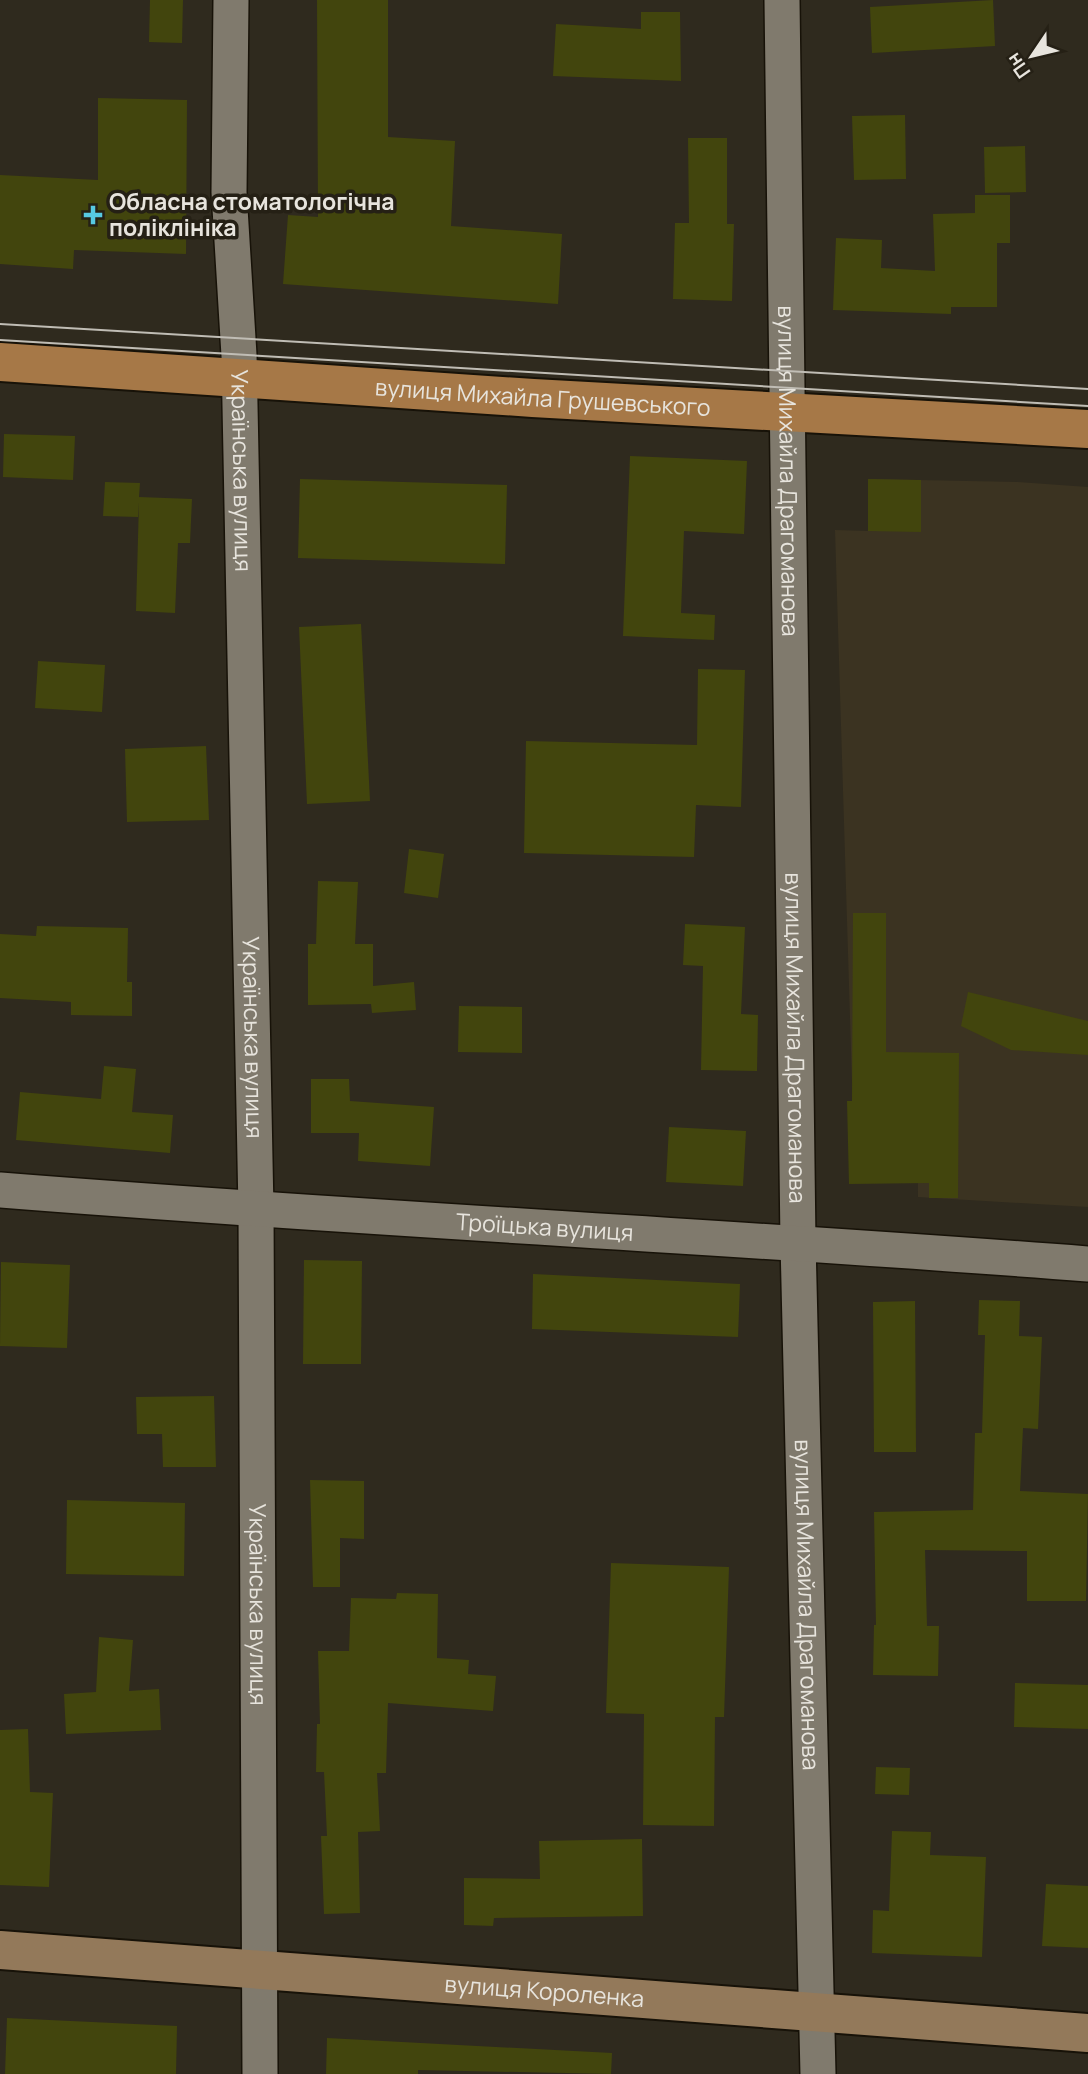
<svg xmlns="http://www.w3.org/2000/svg" width="1088" height="2074" viewBox="0 0 1088 2074" font-family="Manrope,sans-serif">
  <style>
    .built { fill: #3b3321 }
    .building { fill: #42450d }
    .lines { fill: none; stroke-linecap: round; stroke-linejoin: round }
    .street-casing { stroke: #171208; stroke-width: 38 }
    .secondary-casing { stroke: #171208; stroke-width: 42 }
    .primary-casing { stroke: #171208; stroke-width: 42 }
    .street { stroke: #807a6d; stroke-width: 35 }
    .secondary { stroke: #93795a; stroke-width: 38 }
    .primary { stroke: #a67847; stroke-width: 38 }
    .tram { stroke: #c0bdb5; stroke-width: 2 }
    .poi-dot { fill: #57c9e2; stroke: #252015; stroke-width: 2.5 }
    .labels { text-anchor: middle; stroke-width: 7; stroke-linejoin: round; paint-order: stroke }
    .poi-label { font-size: 23px; font-weight: bold; fill: #e7e4dd; stroke: #252015; text-anchor: start }
    .street-label { font-size: 23px; fill: #e7e4dd; stroke: #252015 }
  </style>
  <rect width="100%" height="100%" fill="#2f2a1e"/>
  <path class="built" d="M 868,479 L 1018,482 L 1088,487 L 1088,1207 L 918,1197 L 917,1087 L 852,1083 L 835,530 L 868,531 Z"/>
  <g class="building">
    <path d="M 150,0 L 183,0 L 182,43 L 149,42 Z"/>
    <path d="M 317,0 L 388,0 L 388,137 L 455,141 L 451,226 L 562,234 L 558,304 L 283,284 L 288,215 L 318,217 Z"/>
    <path d="M 993,0 L 995,46 L 872,53 L 870,7 Z"/>
    <path d="M 641,12 L 680,12 L 681,81 L 553,76 L 556,24 L 641,29 Z"/>
    <path d="M 98,98 L 187,100 L 186,254 L 74,250 L 73,269 L 0,264 L 0,175 L 98,180 Z"/>
    <path d="M 905,115 L 906,179 L 854,180 L 852,116 Z"/>
    <path d="M 688,138 L 727,138 L 727,224 L 734,224 L 732,301 L 673,299 L 675,223 L 689,223 Z"/>
    <path d="M 1025,146 L 1026,192 L 985,193 L 984,147 Z"/>
    <path d="M 975,195 L 1010,195 L 1010,243 L 997,243 L 997,307 L 951,307 L 951,314 L 833,310 L 836,238 L 882,240 L 881,268 L 935,271 L 933,214 L 975,213 Z"/>
    <path d="M 4,434 L 75,436 L 73,480 L 3,477 Z"/>
    <path d="M 630,456 L 747,461 L 744,534 L 684,531 L 681,613 L 715,615 L 714,640 L 623,636 Z"/>
    <path d="M 300,479 L 507,485 L 505,564 L 298,558 Z"/>
    <path d="M 868,479 L 921,480 L 921,532 L 868,531 Z"/>
    <path d="M 105,482 L 140,483 L 139,497 L 192,499 L 190,543 L 178,543 L 175,613 L 136,611 L 139,502 L 138,517 L 103,516 Z"/>
    <path d="M 361,624 L 370,801 L 307,804 L 299,627 Z"/>
    <path d="M 38,661 L 105,665 L 102,712 L 35,708 Z"/>
    <path d="M 698,669 L 745,670 L 741,807 L 696,805 L 694,857 L 524,853 L 526,741 L 697,745 Z"/>
    <path d="M 206,746 L 209,820 L 127,822 L 125,749 Z"/>
    <path d="M 409,849 L 444,854 L 438,898 L 404,893 Z"/>
    <path d="M 318,881 L 358,882 L 355,944 L 373,944 L 373,986 L 414,982 L 416,1010 L 372,1013 L 371,1004 L 308,1005 L 308,944 L 316,944 Z"/>
    <path d="M 853,913 L 886,913 L 886,1052 L 959,1053 L 958,1198 L 929,1198 L 929,1183 L 849,1184 L 847,1101 L 852,1101 Z"/>
    <path d="M 685,924 L 745,927 L 741,1014 L 758,1015 L 757,1071 L 701,1070 L 703,966 L 683,965 Z"/>
    <path d="M 37,926 L 128,928 L 127,982 L 132,982 L 132,1016 L 71,1015 L 71,1002 L 0,998 L 0,934 L 36,936 Z"/>
    <path d="M 968,992 L 1088,1021 L 1088,1055 L 1011,1050 L 961,1026 Z"/>
    <path d="M 459,1006 L 522,1007 L 522,1053 L 458,1052 Z"/>
    <path d="M 104,1066 L 136,1069 L 132,1112 L 173,1115 L 170,1153 L 16,1140 L 20,1092 L 101,1099 Z"/>
    <path d="M 311,1079 L 349,1079 L 350,1101 L 434,1107 L 430,1166 L 358,1161 L 359,1133 L 311,1133 Z"/>
    <path d="M 669,1127 L 746,1131 L 743,1186 L 666,1182 Z"/>
    <path d="M 304,1260 L 362,1261 L 361,1364 L 303,1364 Z"/>
    <path d="M 1,1262 L 70,1265 L 67,1348 L 0,1346 Z"/>
    <path d="M 533,1274 L 740,1284 L 738,1337 L 532,1329 Z"/>
    <path d="M 979,1300 L 1020,1301 L 1019,1336 L 1042,1337 L 1038,1429 L 1023,1428 L 1020,1491 L 1088,1494 L 1086,1601 L 1027,1601 L 1027,1551 L 925,1550 L 927,1626 L 939,1626 L 938,1676 L 873,1675 L 874,1625 L 876,1625 L 874,1512 L 973,1510 L 975,1433 L 982,1433 L 985,1335 L 978,1335 Z"/>
    <path d="M 915,1301 L 916,1452 L 874,1452 L 873,1302 Z"/>
    <path d="M 214,1396 L 216,1467 L 163,1467 L 162,1434 L 137,1434 L 136,1397 Z"/>
    <path d="M 310,1480 L 364,1481 L 364,1539 L 340,1538 L 340,1587 L 313,1587 Z"/>
    <path d="M 67,1500 L 185,1503 L 184,1576 L 66,1574 Z"/>
    <path d="M 611,1563 L 729,1567 L 724,1717 L 715,1717 L 714,1826 L 643,1825 L 644,1714 L 606,1713 Z"/>
    <path d="M 397,1593 L 438,1594 L 437,1658 L 469,1660 L 468,1674 L 496,1676 L 493,1711 L 388,1703 L 386,1773 L 377,1773 L 380,1831 L 358,1832 L 360,1913 L 324,1914 L 321,1836 L 327,1836 L 324,1772 L 316,1772 L 317,1724 L 320,1724 L 318,1651 L 349,1651 L 351,1598 L 396,1599 Z"/>
    <path d="M 99,1637 L 133,1640 L 129,1691 L 159,1689 L 161,1730 L 66,1734 L 64,1694 L 96,1692 Z"/>
    <path d="M 1015,1683 L 1088,1685 L 1088,1729 L 1014,1727 Z"/>
    <path d="M 28,1729 L 30,1792 L 53,1793 L 49,1887 L 0,1885 L 0,1730 Z"/>
    <path d="M 876,1767 L 910,1768 L 909,1795 L 875,1794 Z"/>
    <path d="M 892,1831 L 931,1832 L 930,1855 L 986,1857 L 982,1957 L 872,1953 L 873,1910 L 889,1911 Z"/>
    <path d="M 642,1839 L 643,1916 L 494,1918 L 493,1926 L 464,1925 L 464,1878 L 540,1879 L 539,1841 Z"/>
    <path d="M 1046,1884 L 1088,1886 L 1088,1948 L 1042,1946 Z"/>
    <path d="M 7,2018 L 177,2026 L 176,2074 L 5,2074 Z"/>
    <path d="M 327,2038 L 612,2053 L 611,2074 L 418,2070 L 418,2074 L 326,2074 Z"/>
  </g>
  <g class="lines">
    <g class="street-casing">
      <g id="street">
        <path id="s1" d="M 231,0 L 229,192 L 239,355 L 256,1210 L 260,2074"/>
        <path id="s2" d="M 782,0 L 798,1242 L 818,2074"/>
        <path id="s3" d="M 0,1190 C 362,1219 725,1236 1088,1264"/>
      </g>
    </g>
    <g class="secondary-casing">
      <g id="secondary">
        <path id="s4" d="M 0,1950 L 1088,2033"/>
      </g>
    </g>
    <g class="primary-casing">
      <g id="primary">
        <path id="s5" d="M 0,362 L 533,398 L 1088,429"/>
      </g>
    </g>
    <use href="#street" class="street"/>
    <use href="#secondary" class="secondary"/>
    <use href="#primary" class="primary"/>
    <g class="tram">
      <path d="M 0,324 L 1088,389"/>
      <path d="M 0,340 L 1088,406"/>
    </g>
  </g>
  <path class="poi-dot" d="M89.5 204.5h7v7h7v7h-7v7h-7v-7h-7v-7h7z"/>
  <g class="labels">
    <g class="poi-label">
      <text x="109" y="210">Обласна стоматологічна<tspan x="109" dy="26">поліклініка</tspan></text>
    </g>
    <g class="street-label">
      <text dy="8" stroke="none"><textPath href="#s5" startOffset="544">вулиця Михайла Грушевського</textPath></text>
      <text dy="8" stroke="none"><textPath href="#s1" startOffset="471">Українська вулиця</textPath></text>
      <text dy="8" stroke="none"><textPath href="#s2" startOffset="471">вулиця Михайла Драгоманова</textPath></text>
      <text dy="8" stroke="none"><textPath href="#s1" startOffset="1038">Українська вулиця</textPath></text>
      <text dy="8" stroke="none"><textPath href="#s2" startOffset="1038">вулиця Михайла Драгоманова</textPath></text>
      <text dy="8" stroke="none"><textPath href="#s3" startOffset="546">Троїцька вулиця</textPath></text>
      <text dy="8" stroke="none"><textPath href="#s1" startOffset="1605">Українська вулиця</textPath></text>
      <text dy="8" stroke="none"><textPath href="#s2" startOffset="1605">вулиця Михайла Драгоманова</textPath></text>
      <text dy="8" stroke="none"><textPath href="#s4" startOffset="546">вулиця Короленка</textPath></text>
    </g>
  </g>
  <g transform="translate(1032 56) rotate(235)" stroke="#252015" stroke-width="5" paint-order="stroke">
  <path d="M0-5L12 26L0 18L-12 26Z" fill="#e7e4dd"/>
  <text y="-10" font-size="19" font-weight="bold" text-anchor="middle" fill="#e7e4dd">Пн</text>
  </g>
</svg>
